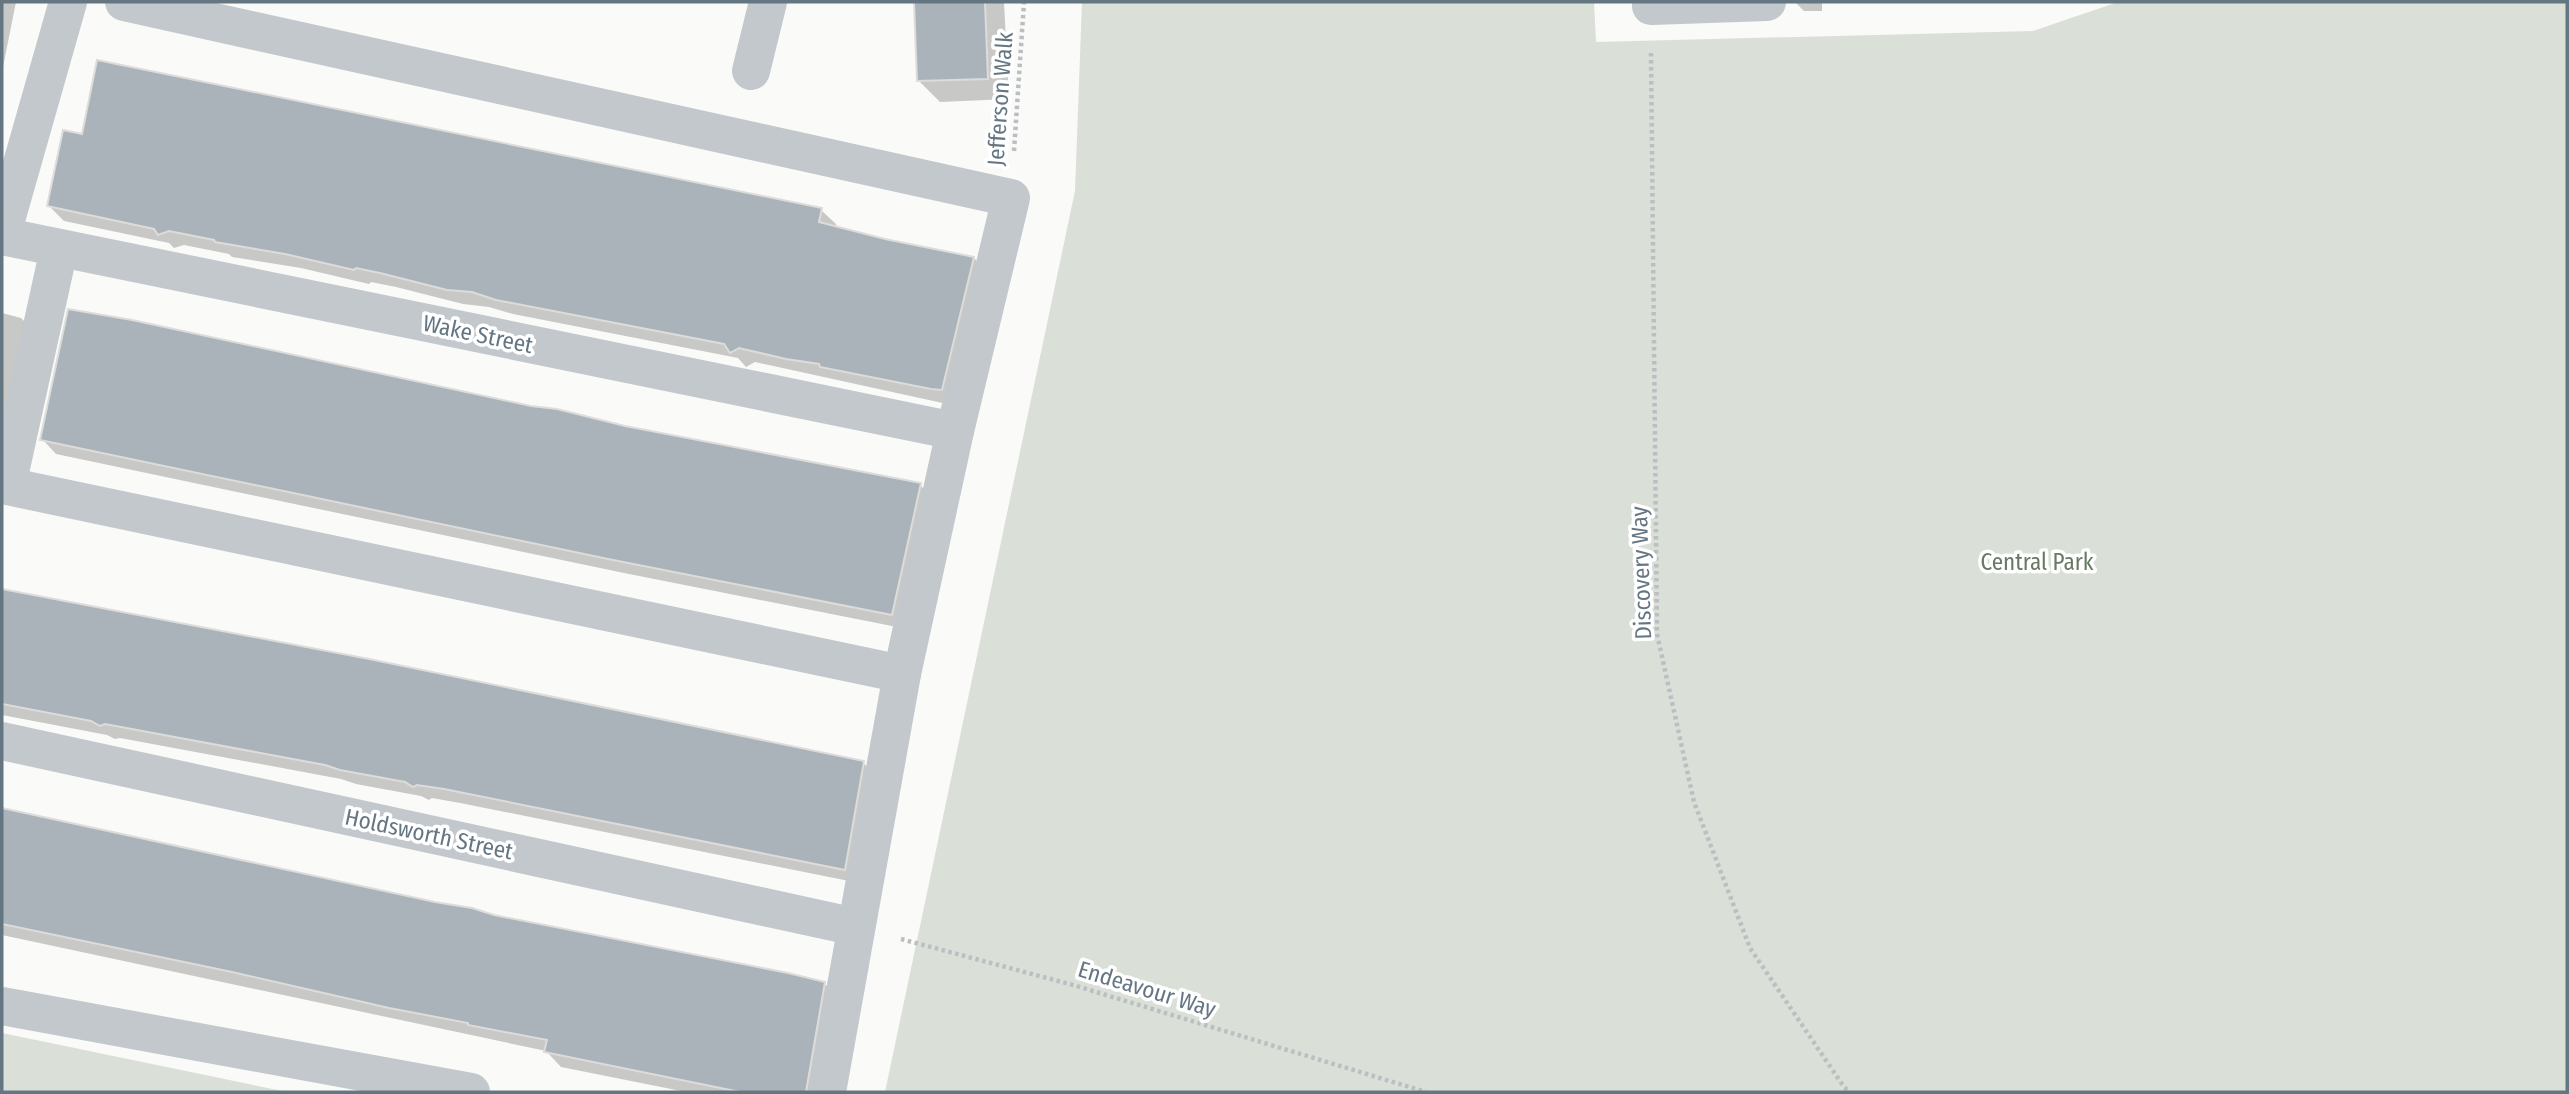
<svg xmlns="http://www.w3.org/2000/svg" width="2569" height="1094" viewBox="0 0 2569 1094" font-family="'Fira Sans Condensed',sans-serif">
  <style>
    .park { fill: #dadfd7 }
    .shadow { fill: #0003 }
    .building { fill: #aab3b9; stroke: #dcdcda; stroke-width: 2 }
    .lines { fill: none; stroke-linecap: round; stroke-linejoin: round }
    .path { stroke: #bbbfc2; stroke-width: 4.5; stroke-dasharray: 3.5 3.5; stroke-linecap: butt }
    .minor { stroke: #c3c8cc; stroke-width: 38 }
    .labels { text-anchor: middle; stroke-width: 7; stroke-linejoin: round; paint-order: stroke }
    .street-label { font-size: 23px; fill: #657683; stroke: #fff }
    .park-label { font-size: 23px; fill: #687a64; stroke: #fff }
  </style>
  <rect width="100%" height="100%" fill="#fafaf8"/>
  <g class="park">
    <path d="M 1082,2 L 1594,2 L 1596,42 L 2033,31 L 2118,2 L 2567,2 L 2567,1092 L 885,1092 L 1075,191 Z"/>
    <path d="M 2,1033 L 287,1092 L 2,1092 Z"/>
  </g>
  <g class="shadow">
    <path d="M 2,2 L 16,2 L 2,72 Z"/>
    <path d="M 916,2 L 1004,2 L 1009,99 L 940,102 L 919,81 Z"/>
    <path d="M 1795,2 L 1822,2 L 1822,11 L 1804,11 Z"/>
    <path d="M 83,136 L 821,210 L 836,224 L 836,228 L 974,258 L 988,273 L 947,404 L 755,362 L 746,367 L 738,358 L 513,314 L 489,307 L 463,304 L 396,287 L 371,282 L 369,284 L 301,268 L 232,257 L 229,254 L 184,245 L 174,248 L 169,243 L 64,221 L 49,206 Z"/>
    <path d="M 2,313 L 21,318 L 35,332 L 2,441 Z"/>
    <path d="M 42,439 L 920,485 L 935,500 L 907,629 L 624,573 L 56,454 Z"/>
    <path d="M 2,590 L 863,763 L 878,777 L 859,883 L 460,803 L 432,798 L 429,800 L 421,796 L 356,784 L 341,779 L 120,738 L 115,739 L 107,735 L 2,715 Z"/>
    <path d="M 2,809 L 493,916 L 824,983 L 839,998 L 822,1092 L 686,1092 L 561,1067 L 546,1051 L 2,935 Z"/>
  </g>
  <g class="building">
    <path d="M 914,2 L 985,2 L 988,79 L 917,81 Z"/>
    <path d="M 97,60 L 822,208 L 819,222 L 885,239 L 974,257 L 942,390 L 931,389 L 820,367 L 819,364 L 786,359 L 739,348 L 730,353 L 724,344 L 496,300 L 472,292 L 447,290 L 380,273 L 356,268 L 354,270 L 285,254 L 215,242 L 214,240 L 169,231 L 158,235 L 154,229 L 47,206 L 63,130 L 82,134 Z"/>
    <path d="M 68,309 L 132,320 L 531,406 L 557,409 L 625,426 L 921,483 L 892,615 L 608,559 L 40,440 Z"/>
    <path d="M 2,589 L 369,659 L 864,761 L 845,870 L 444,789 L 417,785 L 413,787 L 405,782 L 340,770 L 325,765 L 105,724 L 100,726 L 91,721 L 2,704 Z"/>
    <path d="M 2,808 L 435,902 L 472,908 L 494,915 L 788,973 L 825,982 L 806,1092 L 740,1092 L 544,1052 L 547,1040 L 468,1025 L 468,1023 L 389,1008 L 232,972 L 2,924 Z"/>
  </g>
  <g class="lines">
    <g class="path">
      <path d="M 1651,53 L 1657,634 L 1694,802 L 1750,948 L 1844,1087 L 1850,1092"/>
      <path d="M 1014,151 L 1024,2"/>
      <path d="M 901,939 L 1073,985 L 1426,1092"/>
    </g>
    <g class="minor">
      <path d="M 124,2 L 1011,198 L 955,431 L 902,674 L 827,1092"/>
      <path d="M 1651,2 L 1651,6 L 1767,2"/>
      <path d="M 751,71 L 768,2"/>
      <path d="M 2,234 L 68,2"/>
      <path d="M 2,236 L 955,431"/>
      <path d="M 59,249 L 7,486 L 902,674"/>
      <path d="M 2,741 L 856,927"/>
      <path d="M 2,1006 L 471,1092"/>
    </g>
  </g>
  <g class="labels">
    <g class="street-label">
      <text transform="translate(1000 99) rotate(-86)" y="8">Jefferson Walk</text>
      <text transform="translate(478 334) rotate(12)" y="8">Wake Street</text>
      <text transform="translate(1641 573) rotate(-92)" y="8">Discovery Way</text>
      <text transform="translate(429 834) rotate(12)" y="8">Holdsworth Street</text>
      <text transform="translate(1147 989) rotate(17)" y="8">Endeavour Way</text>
    </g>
    <g class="park-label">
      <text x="2037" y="570">Central Park</text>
    </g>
  </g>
  <rect width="2569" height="1094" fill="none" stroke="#657683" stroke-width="7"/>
</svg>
